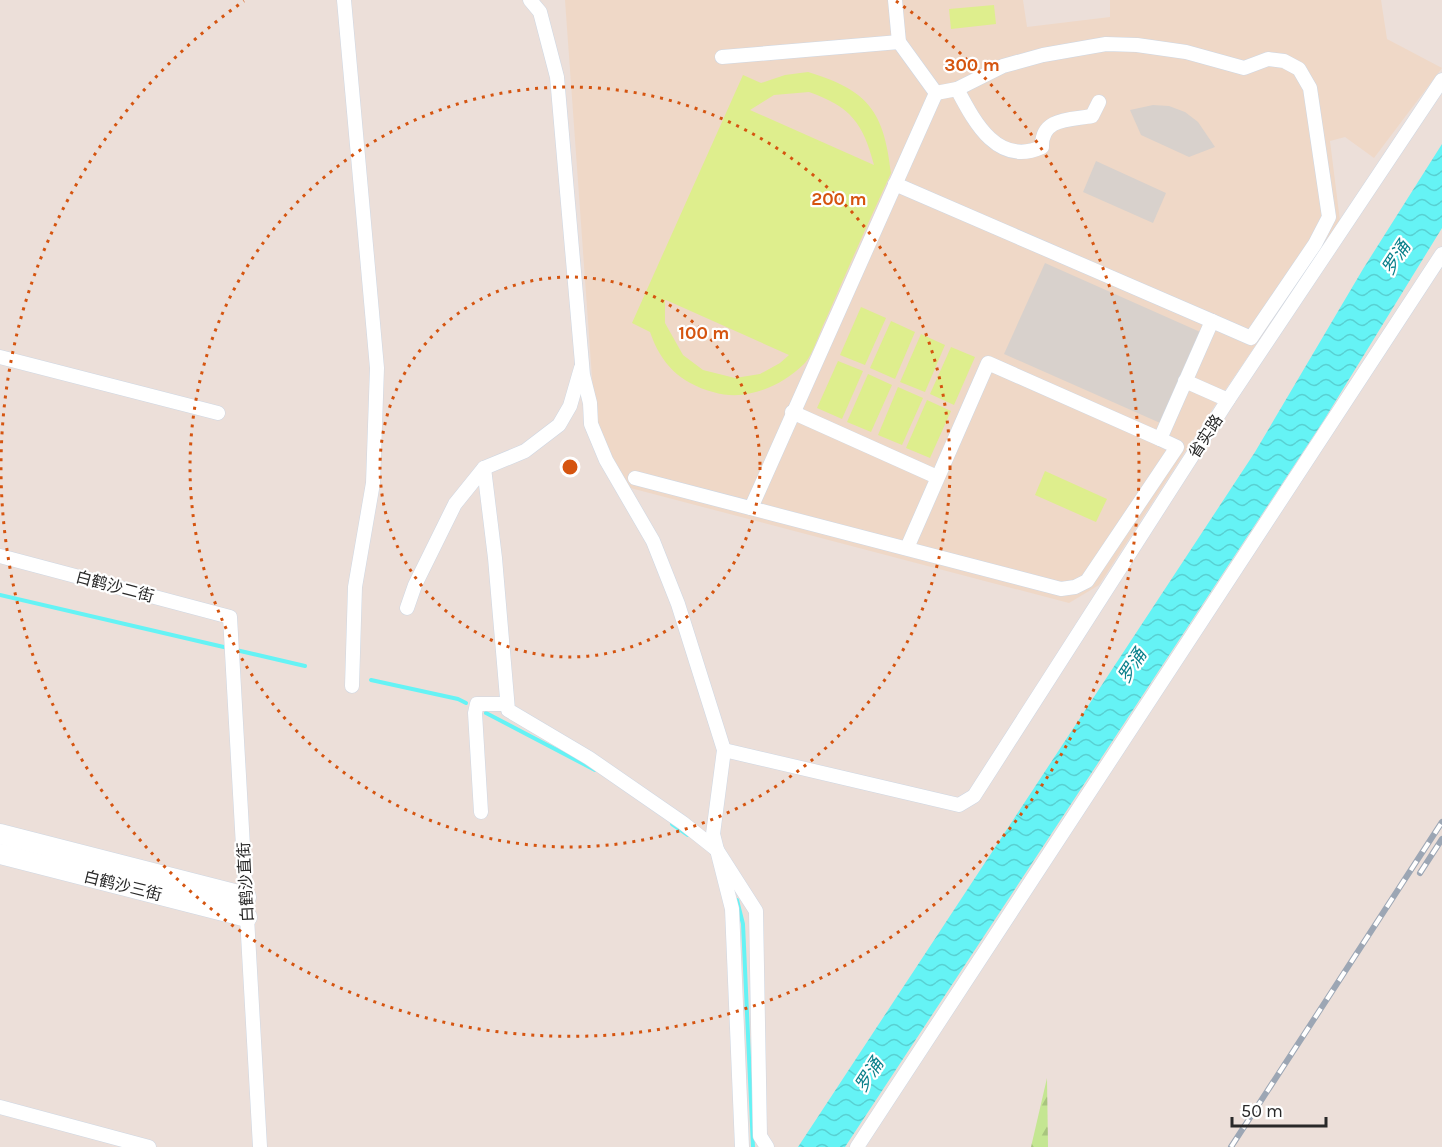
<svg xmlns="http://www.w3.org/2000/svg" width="1442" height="1147" viewBox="0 0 1442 1147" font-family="Karla,'Noto Sans SC',sans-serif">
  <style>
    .education { fill: #efd8c7 }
    .forest { fill: url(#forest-firs) }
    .pitch { fill: #deee8d; fill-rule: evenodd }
    .plaza { fill: #d8d1cc }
    .water { fill: url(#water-waves) }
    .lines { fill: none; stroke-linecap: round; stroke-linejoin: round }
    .stream { stroke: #65f3f5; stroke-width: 4 }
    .street-casing { stroke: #ced7e3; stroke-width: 15 }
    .secondary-casing { stroke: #ced7e3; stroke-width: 21 }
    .street { stroke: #fff; stroke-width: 14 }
    .secondary { stroke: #fff; stroke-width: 20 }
    .rail-casing { stroke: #9ca6b4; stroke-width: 6 }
    .rail { stroke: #fff; stroke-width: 4; stroke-dasharray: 11; stroke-linecap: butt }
    .ring { fill: none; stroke: #d5540f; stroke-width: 3; stroke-dasharray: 3 6 }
    .labels { text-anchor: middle; stroke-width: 4.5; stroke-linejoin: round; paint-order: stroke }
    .street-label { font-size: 16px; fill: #292929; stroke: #fff }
    .water-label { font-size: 18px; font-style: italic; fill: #087f8a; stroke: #fff }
    .centre { fill: #d5540f; stroke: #fff; stroke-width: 3 }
    .ring-label { font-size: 18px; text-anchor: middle; font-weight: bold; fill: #d5540f; stroke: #fff; stroke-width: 4.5; stroke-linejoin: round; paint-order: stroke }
  </style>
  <defs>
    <pattern id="forest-firs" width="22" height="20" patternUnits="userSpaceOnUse" patternTransform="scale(1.5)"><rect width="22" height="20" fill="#c4e692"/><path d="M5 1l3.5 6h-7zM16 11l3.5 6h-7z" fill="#a8c57e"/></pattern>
    <pattern id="water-waves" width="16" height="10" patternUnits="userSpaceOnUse" patternTransform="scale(1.5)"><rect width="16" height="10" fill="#65f3f5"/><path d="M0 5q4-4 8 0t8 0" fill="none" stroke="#58d0d2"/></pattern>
  </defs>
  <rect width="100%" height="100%" fill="#ecdfd9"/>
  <path class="education" d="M 565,0 L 1023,0 L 1027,27 L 1110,17 L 1110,0 L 1381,0 L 1387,39 L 1442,68 L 1374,158 L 1345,137 L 1330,141 L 1340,221 L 1221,396 L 1099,585 L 1069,603 L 619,485 L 595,419 Z"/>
  <path class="forest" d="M 1047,1078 L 1048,1147 L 1031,1147 Z"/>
  <g class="pitch">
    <path d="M 994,5 L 996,24 L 951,29 L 949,9 Z"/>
    <path d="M 808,72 C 868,90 884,111 891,173 C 869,221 847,270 826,319 C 820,330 813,355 804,364 C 780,387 746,402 713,392 C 680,383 661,364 650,332 L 632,323 L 743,75 L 761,83 L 785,75 ZM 809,92 C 851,107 863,123 874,165 L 750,110 L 774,95 ZM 665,300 L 666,300 L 789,355 L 780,363 L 760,374 L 735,378 L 703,370 L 683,355 L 665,323 Z"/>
    <path d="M 861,307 L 886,318 L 865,365 L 840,355 Z"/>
    <path d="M 891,321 L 915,332 L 895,379 L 870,368 Z"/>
    <path d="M 921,334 L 945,345 L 925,392 L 900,382 Z"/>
    <path d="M 951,347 L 975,357 L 954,405 L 930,394 Z"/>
    <path d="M 838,361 L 863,371 L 842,419 L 817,408 Z"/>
    <path d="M 868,374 L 892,385 L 871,432 L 847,422 Z"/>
    <path d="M 898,387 L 923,398 L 902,445 L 878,435 Z"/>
    <path d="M 927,400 L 951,411 L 930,458 L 906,448 Z"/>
    <path d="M 1045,471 L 1107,499 L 1096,522 L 1035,495 Z"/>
  </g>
  <g class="plaza">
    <path d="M 1153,105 L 1169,106 L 1185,112 L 1198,122 L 1215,147 L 1189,157 L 1141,135 L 1130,110 Z"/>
    <path d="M 1096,161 L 1166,193 L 1153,223 L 1083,192 Z"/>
    <path d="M 1045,263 L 1207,335 L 1167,426 L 1004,354 Z"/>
  </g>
  <path class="water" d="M 1442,144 L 1442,228 L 1324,420 L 845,1147 L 798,1147 L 1255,452 L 1363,269 Z"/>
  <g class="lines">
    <g class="stream">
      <path d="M 0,595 L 228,648"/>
      <path d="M 236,650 L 305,666"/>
      <path d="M 371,680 L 458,699 L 466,703"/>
      <path d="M 486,713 L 595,770"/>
      <path d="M 672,824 L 688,835"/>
      <path d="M 737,900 L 743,924 L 753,1147"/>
    </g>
    <g class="street-casing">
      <g id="street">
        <path d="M 344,0 L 377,368 L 373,483 L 355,587 L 352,686"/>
        <path d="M 530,0 L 540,12 L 557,77 L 583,375 L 590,403 L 591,424 L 606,460 L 653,541 L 678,604 L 724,750 L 713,834 L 732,909 L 742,1147"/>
        <path d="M 722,57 L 899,42"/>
        <path d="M 957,89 C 974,121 997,167 1042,147 C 1041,117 1071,120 1092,116 L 1099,102"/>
        <path d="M 936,93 L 957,89 L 1003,66 L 1043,55 L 1106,44 L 1137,45 L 1186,52 L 1244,68 L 1268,59 L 1284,61 L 1299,69 L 1310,88 L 1329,217 L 1315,244 L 1251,338 L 1212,321"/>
        <path d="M 895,184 L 1212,321 L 1160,439 L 988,363 L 907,548"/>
        <path d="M 0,357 L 218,413"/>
        <path d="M 1185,381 L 1228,400"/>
        <path d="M 792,412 L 937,477"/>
        <path d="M 484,468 L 495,558 L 508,710 L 589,758 L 683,823 L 717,850 L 756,911 L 760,1136 L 767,1147"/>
        <path d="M 635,478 L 1061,589 L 1075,587 L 1087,581 L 1177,447 L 1160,439"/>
        <path d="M 751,508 L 936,93 L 899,42 L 895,0"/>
        <path d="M 0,556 L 230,617 L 260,1147"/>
        <path d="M 407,608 L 415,585 L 455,504 L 484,468 L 525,451 L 559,425 L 570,406 L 581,368"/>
        <path d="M 724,750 L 959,805 L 974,796 L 1228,400 L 1442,80"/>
        <path d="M 481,812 L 475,713 L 477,704 L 507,704"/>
        <path d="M 0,1107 L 149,1147"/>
        <path d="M 857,1147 L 1442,254"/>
      </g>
    </g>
    <g class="secondary-casing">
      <g id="secondary">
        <path d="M 0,834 L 246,897"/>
        <path d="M 0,854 L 247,917"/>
      </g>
    </g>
    <use href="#street" class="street"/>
    <use href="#secondary" class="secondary"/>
    <g class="rail-casing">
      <g id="rail">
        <path d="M 1420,873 L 1442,839"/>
        <path d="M 1231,1147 L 1442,822"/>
      </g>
    </g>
    <use href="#rail" class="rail"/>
  </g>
  <g class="ring">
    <circle cx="570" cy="467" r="190"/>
    <circle cx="570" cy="467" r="380"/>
    <path d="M896 1A569 569 0 1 1 244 1"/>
  </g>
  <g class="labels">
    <g class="street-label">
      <text transform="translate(1205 436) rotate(-57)" y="6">省实路</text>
      <text transform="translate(115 586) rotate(15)" y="6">白鹤沙二街</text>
      <text transform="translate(245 882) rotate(-93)" y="6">白鹤沙直街</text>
      <text transform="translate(123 885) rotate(14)" y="6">白鹤沙三街</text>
    </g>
    <g class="water-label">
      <text transform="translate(1396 258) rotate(-57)" y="6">罗涌</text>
      <text transform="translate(1132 666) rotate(-57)" y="6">罗涌</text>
      <text transform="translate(869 1075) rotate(-57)" y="6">罗涌</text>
    </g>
  </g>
  <circle cx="570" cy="467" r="9" class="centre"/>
  <g class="ring-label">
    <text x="972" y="71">300 m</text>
    <text x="839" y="205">200 m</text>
    <text x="704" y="339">100 m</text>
  </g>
  <path d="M1232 1117v9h94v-9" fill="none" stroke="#292929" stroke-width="3"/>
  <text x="1241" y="1117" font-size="18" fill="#292929" stroke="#ffffff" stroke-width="4.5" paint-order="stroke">50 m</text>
</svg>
